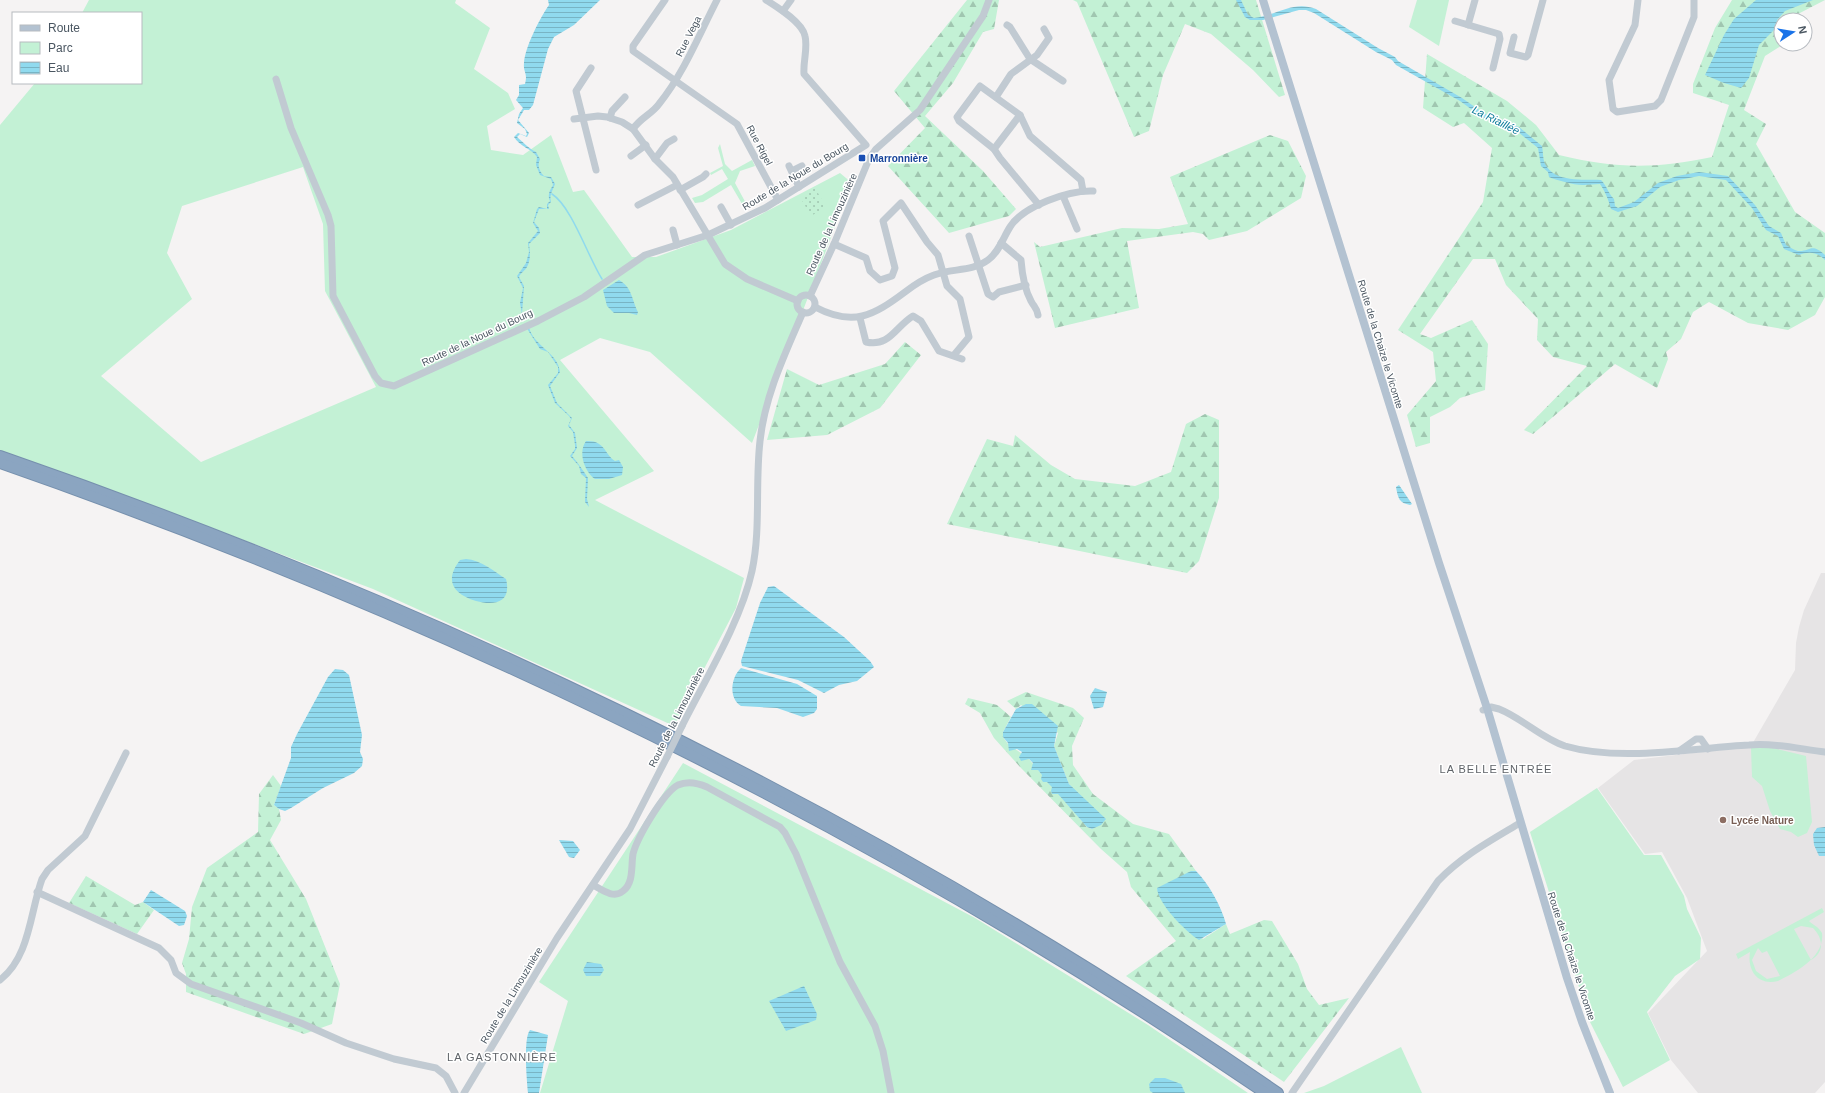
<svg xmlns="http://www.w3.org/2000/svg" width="1825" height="1093" viewBox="0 0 1825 1093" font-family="Helvetica,sans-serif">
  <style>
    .education { fill: #e6e4e5 }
    .green { fill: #c3f1d5; fill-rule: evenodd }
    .forest { fill: url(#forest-firs) }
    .garden { fill: url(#garden-dots) }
    .water { fill: url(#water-rules) }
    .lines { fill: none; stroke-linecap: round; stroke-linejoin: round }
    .stream { stroke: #90daee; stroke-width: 1.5 }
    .highway-casing { stroke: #7690ad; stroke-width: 12 }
    .minor { stroke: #c1cad2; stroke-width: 7 }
    .major { stroke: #b3c2d1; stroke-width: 8 }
    .highway { stroke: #8ba5c1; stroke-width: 10 }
    .minor-bridge { stroke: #c1cad2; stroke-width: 7 }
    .transit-dot { fill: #1a4fb4; stroke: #fff; stroke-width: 1.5 }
    .education-dot { fill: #8d6e63; stroke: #fff; stroke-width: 1.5 }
    .labels { text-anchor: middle; stroke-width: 3; stroke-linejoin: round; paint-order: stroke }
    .street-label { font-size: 10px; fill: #4a5661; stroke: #fff }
    .transit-label { font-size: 10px; font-weight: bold; fill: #164399; stroke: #fff; text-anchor: start }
    .education-label { font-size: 10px; font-weight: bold; fill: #785e54; stroke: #fff; text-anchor: start }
    .water-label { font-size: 11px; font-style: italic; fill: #0c7c9b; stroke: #fff }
    .neighbourhood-label { font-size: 11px; letter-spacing: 1px; fill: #5f6368; stroke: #fff }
  </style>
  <defs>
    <pattern id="forest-firs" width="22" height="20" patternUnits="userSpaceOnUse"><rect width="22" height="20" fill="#c3f1d5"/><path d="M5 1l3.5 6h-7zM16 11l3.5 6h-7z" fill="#a0c6b0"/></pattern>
    <pattern id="garden-dots" width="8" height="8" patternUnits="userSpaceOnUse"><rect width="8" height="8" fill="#c3f1d5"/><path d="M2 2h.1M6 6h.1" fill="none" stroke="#a0c6b0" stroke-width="1.8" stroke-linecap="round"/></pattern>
    <pattern id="water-rules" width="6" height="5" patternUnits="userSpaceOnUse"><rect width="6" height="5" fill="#90daee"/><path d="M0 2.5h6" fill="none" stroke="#78b4c4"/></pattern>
  </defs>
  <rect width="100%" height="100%" fill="#f5f3f3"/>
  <path class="education" d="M 1821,573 L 1825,573 L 1825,1082 L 1815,1093 L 1698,1093 L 1671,1060 L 1648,1013 L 1707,951 L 1687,898 L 1662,852 L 1645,854 L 1598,788 L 1634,760 L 1751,746 L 1795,670 L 1796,643 L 1799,627 L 1804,610 Z"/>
  <g class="green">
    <path d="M 89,0 L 456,0 L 455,3 L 490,28 L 474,69 L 508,93 L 515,109 L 487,126 L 491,150 L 523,155 L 551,135 L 573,192 L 584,190 L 632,257 L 656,257 L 731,230 L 840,173 L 852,183 L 752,443 L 650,352 L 600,338 L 560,360 L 654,471 L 595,500 L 744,578 L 736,608 L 674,726 L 373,589 L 154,506 L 0,452 L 0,125 L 35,83 L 141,83 L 141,13 L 82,13 ZM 303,167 L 323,224 L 325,291 L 376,387 L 201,462 L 101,376 L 192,299 L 167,253 L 182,206 Z"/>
    <path d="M 1417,0 L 1449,0 L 1439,46 L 1409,27 Z"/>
    <path d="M 720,144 L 725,164 L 732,171 L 752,160 L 755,166 L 740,171 L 735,183 L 748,207 L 745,209 L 731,185 L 703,202 L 695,203 L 692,198 L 702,195 L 728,179 L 722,169 L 711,175 L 710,173 L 723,166 L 718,148 Z"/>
    <path d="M 1751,748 L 1773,748 L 1806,756 L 1812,822 L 1807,833 L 1798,837 L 1791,832 L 1780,829 L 1770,811 L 1762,786 L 1752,777 Z"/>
    <path d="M 683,763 L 975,918 L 1148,1025 L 1248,1093 L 540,1093 L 568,1001 L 539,982 Z"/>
    <path d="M 1597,788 L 1644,855 L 1661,855 L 1684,896 L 1687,909 L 1701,938 L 1700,959 L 1675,976 L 1647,1012 L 1670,1060 L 1623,1087 L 1590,1022 L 1530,832 Z"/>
    <path d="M 1822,908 L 1824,912 L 1809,921 C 1813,925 1819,927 1822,933 C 1825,958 1794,973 1778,981 C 1758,986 1747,971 1750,952 L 1738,959 L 1736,954 ZM 1801,926 L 1813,928 C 1823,938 1825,952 1811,960 L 1794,929 ZM 1758,948 L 1762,953 L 1767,951 L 1780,976 L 1767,979 L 1756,971 L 1752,960 Z"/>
    <path d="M 1401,1047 L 1422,1093 L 1304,1093 L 1324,1086 Z"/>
  </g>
  <g class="forest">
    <path d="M 967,0 L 999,0 L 994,29 L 983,32 L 953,83 L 925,116 L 983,171 L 1016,209 L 1009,216 L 949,233 L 888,166 L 925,128 L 894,91 Z"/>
    <path d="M 1073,0 L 1256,0 L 1285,95 L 1279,97 L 1253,70 L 1211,34 L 1185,24 L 1163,75 L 1149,131 L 1134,137 L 1077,2 Z"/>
    <path d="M 1732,0 L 1825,0 L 1798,14 L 1796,20 L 1781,20 L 1781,44 L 1784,44 L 1765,56 L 1744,110 L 1766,124 L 1756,144 L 1795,212 L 1825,233 L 1825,297 L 1815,315 L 1788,330 L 1748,323 L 1709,302 L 1693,312 L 1681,339 L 1666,352 L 1668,359 L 1657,388 L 1615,364 L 1533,434 L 1524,430 L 1587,366 L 1553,357 L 1537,340 L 1538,319 L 1506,285 L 1495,259 L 1473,259 L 1420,334 L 1431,338 L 1472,320 L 1488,344 L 1485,390 L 1460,398 L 1450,407 L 1430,417 L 1430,443 L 1416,447 L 1407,415 L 1436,381 L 1433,352 L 1398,330 L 1483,202 L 1492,148 L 1464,123 L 1453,127 L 1423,108 L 1427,54 L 1507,101 L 1536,125 L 1559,155 C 1616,169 1655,169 1712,157 L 1729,105 L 1693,93 L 1693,84 L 1715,28 Z"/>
    <path d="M 1270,135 L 1288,141 L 1306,176 L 1301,198 L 1247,231 L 1209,240 L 1203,234 L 1193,232 L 1127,241 L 1139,308 L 1055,328 L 1034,242 L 1040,247 L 1122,228 L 1159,229 L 1188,224 L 1170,177 Z"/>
    <path d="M 905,342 L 921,355 L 880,408 L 827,435 L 767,440 L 787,369 L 819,385 L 885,364 Z"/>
    <path d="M 1205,414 L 1219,420 L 1219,498 L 1199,561 L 1187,573 L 947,524 L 987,439 L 1013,446 L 1015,435 L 1051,465 L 1075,479 L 1135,486 L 1171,472 L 1186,424 Z"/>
    <path d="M 1026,692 L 1073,708 L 1084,718 L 1072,746 L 1073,765 L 1093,794 L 1133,824 L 1169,834 L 1196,871 L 1157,889 L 1203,939 L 1226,924 L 1230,934 L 1264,920 L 1272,921 L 1298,964 L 1307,989 L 1319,1005 L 1349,998 L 1284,1082 L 1126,976 L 1176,941 L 1131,887 L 1127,872 L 1101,849 L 1021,768 L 994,738 L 980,713 L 965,704 L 968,698 L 997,705 L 1011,717 L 1003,732 L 1003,737 L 1008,744 L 1028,758 L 1087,827 L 1092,829 L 1101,824 L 1069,784 L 1054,746 L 1058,733 L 1021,705 L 1016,709 L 1007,701 Z"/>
    <path d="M 273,775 L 281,786 L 274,805 L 279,809 L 281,820 L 270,840 L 306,899 L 340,984 L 332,1024 L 304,1034 L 186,992 L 186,974 L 182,963 L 189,939 L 192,907 L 207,868 L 258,832 L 259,794 Z"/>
    <path d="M 86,876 L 135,905 L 143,902 L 154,910 L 137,934 L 69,903 Z"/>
  </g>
  <path class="garden" d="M 815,188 L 826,207 L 811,216 L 800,197 Z"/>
  <g class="water">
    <path d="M 548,0 L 600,0 L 574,25 L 554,37 L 548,49 L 533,105 L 529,110 L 524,110 L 518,120 L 529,133 L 527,137 L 520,134 L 517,137 C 524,143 528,148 536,152 L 540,159 C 537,165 539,171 544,176 L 551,177 L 555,184 C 553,190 549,195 551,202 L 548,205 L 549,209 L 539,209 L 534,222 L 539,228 L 540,233 L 529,244 C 530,251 531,260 527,267 C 525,271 521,272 519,277 L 524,286 L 522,314 L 525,319 L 523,320 L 520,303 L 523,288 L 517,276 L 526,263 L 529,252 L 528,243 L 538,231 L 533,223 L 537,209 L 539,207 L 547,209 L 547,204 L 550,201 C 547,195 550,190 553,185 L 551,179 L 540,175 L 536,165 L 537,157 C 532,149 519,146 514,137 L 518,133 L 526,136 L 527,134 L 525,129 L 517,123 L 519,114 L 523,108 L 516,100 L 519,95 L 519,85 L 525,84 C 528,72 523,73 524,63 C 525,47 540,18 549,5 Z"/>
    <path d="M 1236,0 L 1241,0 L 1248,15 L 1254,18 C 1277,15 1294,0 1316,9 L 1378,48 L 1395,57 L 1398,61 L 1462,98 L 1485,114 L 1519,127 L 1542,146 C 1543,151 1543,160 1545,164 C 1555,183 1583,179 1601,180 C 1607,186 1608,193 1614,199 L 1615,206 L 1618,208 L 1634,202 L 1658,183 L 1677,176 L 1699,172 L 1728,176 L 1755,205 L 1769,226 L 1781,233 L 1786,245 C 1790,247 1794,250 1798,251 C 1810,252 1811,242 1825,255 L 1825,260 C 1817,252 1809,251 1799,255 L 1784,249 L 1778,236 L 1766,230 L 1752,208 L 1726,180 L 1699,176 L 1679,180 L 1660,187 L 1637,206 L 1618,212 L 1611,209 C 1609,201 1605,191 1600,184 C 1594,184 1589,185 1584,185 C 1577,186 1556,180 1549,177 L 1548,172 L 1541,166 L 1538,148 L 1523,136 L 1517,131 L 1482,117 L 1460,101 L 1396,65 L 1392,60 L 1376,52 L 1314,13 L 1306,10 L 1299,10 L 1263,20 L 1250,20 L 1245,17 Z"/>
    <path d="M 1756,0 L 1813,0 L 1785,11 L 1777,20 L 1778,26 L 1759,45 L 1749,78 L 1741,88 L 1724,83 L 1705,75 L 1724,35 L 1734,19 Z"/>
    <path d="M 619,280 C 632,287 632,300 638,312 L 637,315 L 629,313 L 614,313 L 607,306 L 603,290 Z"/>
    <path d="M 526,327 L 529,327 C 533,346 558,352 560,372 L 550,386 L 557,403 L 572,418 L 569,425 L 575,433 L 577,448 L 572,456 C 578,463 583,470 588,478 L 587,499 L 589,507 L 585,502 L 586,478 L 581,474 L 579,466 L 570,456 L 575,449 L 575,445 L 573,432 L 568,426 L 571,419 L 569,416 L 555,403 L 548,385 L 558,373 L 558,367 L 548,352 L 540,349 Z"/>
    <path d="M 586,441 C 605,440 605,455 615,461 L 619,460 L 623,467 L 622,475 L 609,479 L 595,479 C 584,471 578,452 586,441 Z"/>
    <path d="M 1399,485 L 1412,504 L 1410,505 C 1399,503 1398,498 1396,487 Z"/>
    <path d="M 466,559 C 481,560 494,571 506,579 C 512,603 494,606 476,601 C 453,594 444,581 460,560 Z"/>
    <path d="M 774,586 L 844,637 L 870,661 L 874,667 L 857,681 L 839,685 L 824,693 L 798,680 L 742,666 L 741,661 L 760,603 L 768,587 Z"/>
    <path d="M 741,668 L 797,684 L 817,696 L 817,709 L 814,713 L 803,717 L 777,708 L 741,706 C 728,698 731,677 741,668 Z"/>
    <path d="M 335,669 L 343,670 L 349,675 L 362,735 L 360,752 L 363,759 L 362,766 L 354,773 L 323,788 L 291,808 L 285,811 L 279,809 L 274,805 L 291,758 L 291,747 L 297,734 L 328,677 Z"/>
    <path d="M 1095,688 L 1107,692 L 1103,707 L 1094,709 L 1090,696 Z"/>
    <path d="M 1026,704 L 1032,704 L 1058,726 L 1054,746 L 1069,784 L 1106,819 L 1101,825 L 1092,829 L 1087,827 L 1058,794 L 1052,794 L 1051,791 L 1052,787 L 1047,782 L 1043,782 L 1041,779 L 1042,775 L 1038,770 L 1031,770 L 1033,763 L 1029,759 L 1021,761 L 1019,757 L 1022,752 L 1017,749 L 1009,751 L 1008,743 L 1003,737 L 1003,732 L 1016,709 Z"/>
    <path d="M 1825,827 L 1825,856 L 1819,856 L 1814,845 L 1813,834 L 1817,828 Z"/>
    <path d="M 559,840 L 573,841 L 580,850 L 574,858 L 569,857 Z"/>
    <path d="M 1191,871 L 1196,871 C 1209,884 1221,906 1226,924 L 1199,940 C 1186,932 1158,904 1157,888 Z"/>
    <path d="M 151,890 L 185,911 L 187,916 L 184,925 L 179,926 L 143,902 Z"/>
    <path d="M 587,962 L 601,964 L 604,970 L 600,976 L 586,976 L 583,970 Z"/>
    <path d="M 804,986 L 817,1014 L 816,1020 L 786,1031 L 769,1001 Z"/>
    <path d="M 530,1030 L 548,1035 L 539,1093 L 528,1093 C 527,1081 523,1038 530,1030 Z"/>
    <path d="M 1155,1078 L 1165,1078 L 1181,1084 L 1185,1093 L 1153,1093 L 1150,1091 L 1149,1084 Z"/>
  </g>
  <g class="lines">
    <path class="stream" d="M 552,194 C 572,207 588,257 602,279"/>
    <g class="highway-casing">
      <g id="highway">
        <path d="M 0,456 C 451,612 885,821 1278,1093"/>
        <path d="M 0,463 C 447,619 874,826 1265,1093"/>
      </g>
    </g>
    <g class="minor">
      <path d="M 665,0 L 633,46 L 633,51 L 737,124 L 778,200"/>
      <path d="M 1638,0 L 1635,25 L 1609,80 L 1613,109 L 1617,112 L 1655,106 L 1661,100 L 1694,17 L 1694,0"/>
      <path d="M 783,11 L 791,0"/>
      <path d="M 1455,21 L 1499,34 L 1500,39 L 1493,68"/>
      <path d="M 1007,25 L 1010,27 L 1030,59 L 1063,81"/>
      <path d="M 1468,25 L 1475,0"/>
      <path d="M 1514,37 L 1510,53 L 1526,57 L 1528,55 L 1543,0"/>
      <path d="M 591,68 L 576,91 L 596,170"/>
      <path d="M 276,79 L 291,128 L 328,215 L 331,226 L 333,296 L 375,376 L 381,383 L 394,386 L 538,321 L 584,297 L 645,255 L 708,235 L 765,208 L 866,145 L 804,74 C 803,61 808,48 805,36 C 802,22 777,7 766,0"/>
      <path d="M 996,97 L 1011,74 L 1037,55 L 1049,38 L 1044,29"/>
      <path d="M 610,118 L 612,111 L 625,97"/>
      <path d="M 574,119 L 598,116 L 607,117 L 622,122 L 633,129 L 655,159 L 673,177 L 725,264 L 747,279 L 798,301"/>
      <path d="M 633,129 C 640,118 652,114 659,104 C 684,73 699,35 717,0"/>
      <path d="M 994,149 L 1020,115"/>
      <path d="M 631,156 L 646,145"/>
      <path d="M 655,159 L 667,143 L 674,139"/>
      <path d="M 789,166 L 799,187"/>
      <path d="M 792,171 L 802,166"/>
      <path d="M 680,190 L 703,177 L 706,174"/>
      <path d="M 1063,196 L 1077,229"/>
      <path d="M 638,205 L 677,185"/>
      <path d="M 1039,205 L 1000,158 L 994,149 L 959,121 L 957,117 L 980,86 L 1020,115 L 1030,136 L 1081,180 L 1083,191"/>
      <path d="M 721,207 L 731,225"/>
      <path d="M 673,230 L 677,245"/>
      <path d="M 969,236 L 988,294 L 993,297 L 999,292 L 1026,285"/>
      <path d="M 1001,243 L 1021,260 C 1022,273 1025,290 1031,301 C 1034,307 1037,308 1038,315"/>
      <path d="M 834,244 L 866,258 L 870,271 L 880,280 L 892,276 L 895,268 L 883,221 L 901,203 L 927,242 L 938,255 L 947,286 L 960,299 L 969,337 L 954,355"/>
      <circle cx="806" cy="304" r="9"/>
      <path d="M 810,296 L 834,244 L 869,159 L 876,149 L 920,110 L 983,16 L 989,0"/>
      <path d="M 815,307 C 853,327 873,316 905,292 C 914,285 923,279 934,275 C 952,268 972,272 988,260 C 999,252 1003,238 1010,227 C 1023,206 1069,190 1093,191"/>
      <path d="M 860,318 L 866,342 C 890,347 895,327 913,316 L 921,321 L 939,351 L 962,359"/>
      <path d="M 1483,710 L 1491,707 L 1499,709 C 1522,718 1541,738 1565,746 C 1620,762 1693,748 1749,745 C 1775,743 1800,749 1825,752"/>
      <path d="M 682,726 C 705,680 741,621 752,571 C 761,529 755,484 760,441 C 765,395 785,354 803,312"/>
      <path d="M 1679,751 L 1696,739 L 1701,739 L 1708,749"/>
      <path d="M 593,885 C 602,890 614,899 623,891 C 634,883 631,865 633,854 C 637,838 663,793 678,785 C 687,781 698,783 707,787 L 780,827 L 785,833 L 796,854 L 840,962 L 875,1026 L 883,1051 L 891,1093"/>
      <path d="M 37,892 L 159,948 L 171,960 L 176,973 L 191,984 L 301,1023 L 346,1043 L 394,1059 L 436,1068 L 446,1076 L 455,1093"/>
      <path d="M 0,980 C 30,957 30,912 42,879 L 48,870 L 85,836 L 126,753"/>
      <path d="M 464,1093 L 557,938 L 630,829 L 667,757"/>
      <path d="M 1292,1093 L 1438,881 C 1462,856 1490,841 1520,823"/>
    </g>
    <path class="major" d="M 1263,0 L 1439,563 L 1487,708 L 1567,978 L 1582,1022 L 1610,1093"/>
    <use href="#highway" class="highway"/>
    <path class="minor-bridge" d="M 667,757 L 682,726"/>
  </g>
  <rect class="transit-dot" x="858" y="154" width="8" height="8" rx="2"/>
  <circle class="education-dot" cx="1723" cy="820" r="4"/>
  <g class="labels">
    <g class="street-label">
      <text transform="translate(688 36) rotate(-63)" y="4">Rue Vega</text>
      <text transform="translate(760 145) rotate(62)" y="4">Rue Rigel</text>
      <text transform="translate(795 176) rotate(-31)" y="4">Route de la Noue du Bourg</text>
      <text transform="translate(831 224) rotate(-66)" y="4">Route de la Limouzinière</text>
      <text transform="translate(477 337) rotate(-25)" y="4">Route de la Noue du Bourg</text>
      <text transform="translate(1381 344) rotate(73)" y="4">Route de la Chaize le Vicomte</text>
      <text transform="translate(676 717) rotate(-63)" y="4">Route de la Limouzinière</text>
      <text transform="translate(1572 956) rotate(72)" y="4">Route de la Chaize le Vicomte</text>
      <text transform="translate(511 995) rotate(-59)" y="4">Route de la Limouzinière</text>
    </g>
    <g class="transit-label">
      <text x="870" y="162">Marronnière</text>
    </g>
    <g class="education-label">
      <text x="1731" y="824">Lycée Nature</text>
    </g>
    <g class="water-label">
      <text transform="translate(1496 120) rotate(26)" y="4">La Riaillée</text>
    </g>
    <g class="neighbourhood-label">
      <text x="1496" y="773">LA BELLE ENTRÉE</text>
      <text x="502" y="1061">LA GASTONNIÈRE</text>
    </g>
  </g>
  <rect x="12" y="12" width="130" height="72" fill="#ffffff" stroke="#b7bbc0"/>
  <rect x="20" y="25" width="20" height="6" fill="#b3c2d1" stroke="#b7bbc0"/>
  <text x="48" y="32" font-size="12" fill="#4a5661">Route</text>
  <rect x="20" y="42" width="20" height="12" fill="#c3f1d5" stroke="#b7bbc0"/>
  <text x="48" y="52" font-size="12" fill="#4a5661">Parc</text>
  <rect x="20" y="62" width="20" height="12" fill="url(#water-rules)" stroke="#b7bbc0"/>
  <text x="48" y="72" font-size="12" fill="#4a5661">Eau</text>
  <g transform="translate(1793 32) rotate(78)"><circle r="19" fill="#ffffff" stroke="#b7bbc0"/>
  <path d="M0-3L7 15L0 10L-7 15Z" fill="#1a73e8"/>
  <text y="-6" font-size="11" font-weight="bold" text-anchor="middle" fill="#4a5661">N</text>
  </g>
</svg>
